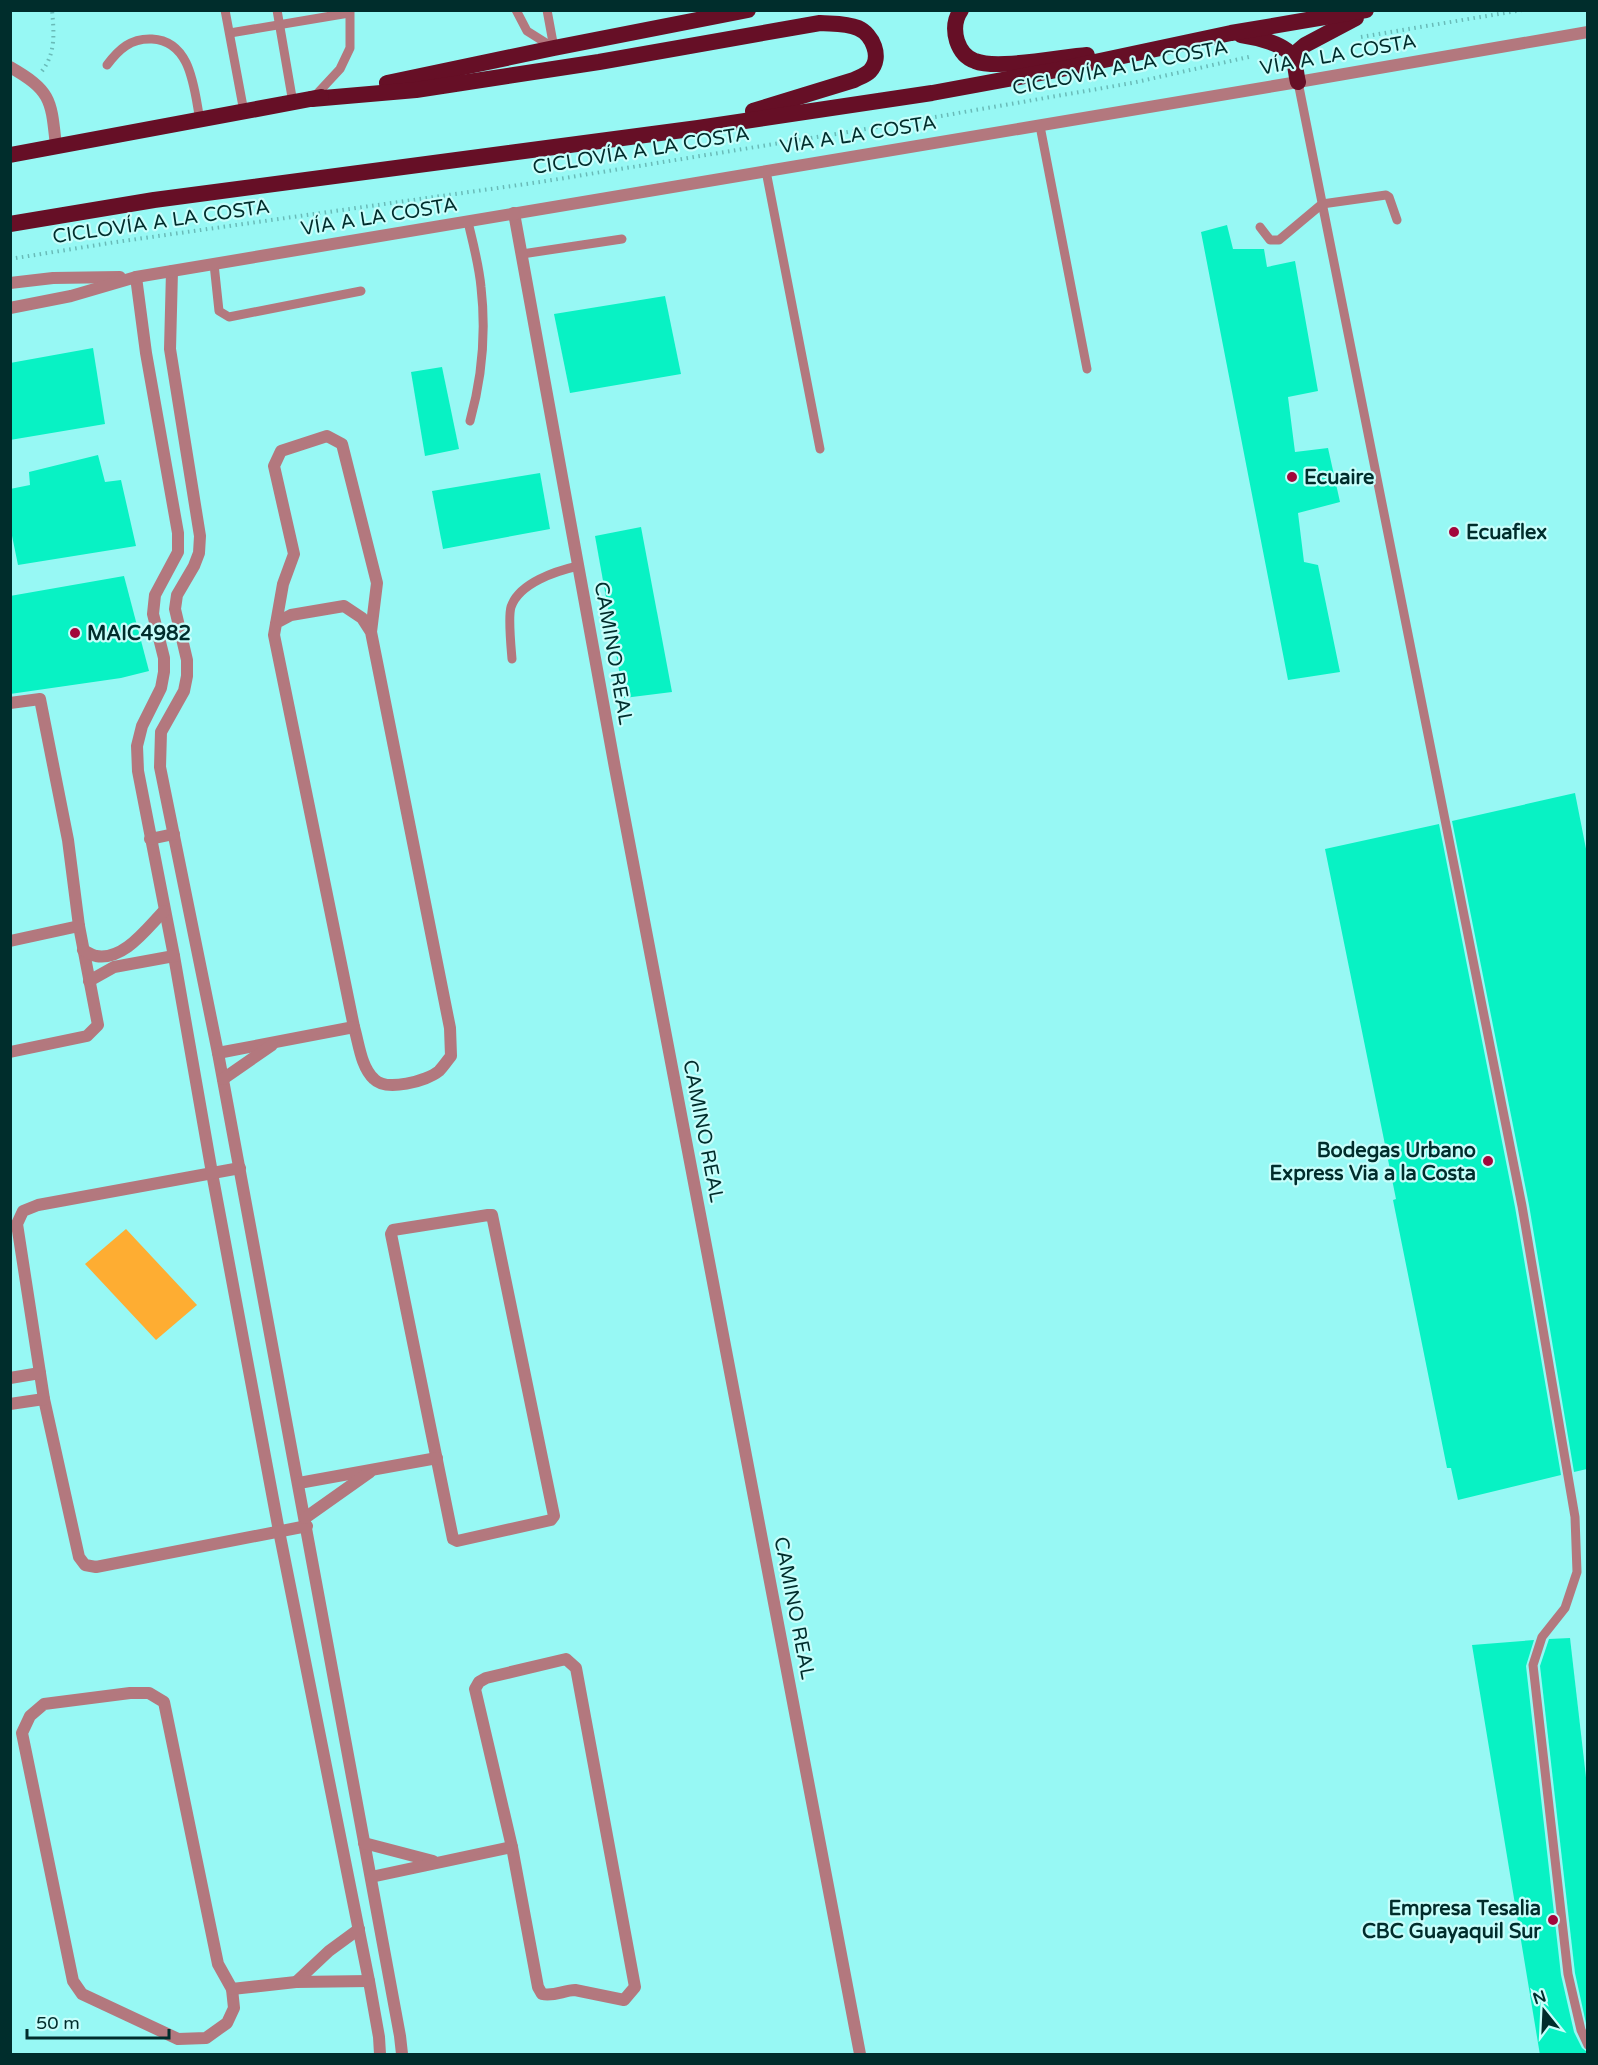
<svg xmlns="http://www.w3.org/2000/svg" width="1598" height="2065" viewBox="0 0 1598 2065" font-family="'Varela Round',sans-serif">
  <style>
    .green { fill: #fead32 }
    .building { fill: #08f2c4 }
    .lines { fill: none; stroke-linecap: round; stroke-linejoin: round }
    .path { stroke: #69bbb8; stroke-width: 4; stroke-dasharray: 1.5 4.5; stroke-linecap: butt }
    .service { stroke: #b3787e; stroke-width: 9 }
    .minor { stroke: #b3787e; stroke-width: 12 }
    .tertiary { stroke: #b3787e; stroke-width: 12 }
    .trunk { stroke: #660f26; stroke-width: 16 }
    .poi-dot { fill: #a3063b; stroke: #c7fefb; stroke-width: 2 }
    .labels { text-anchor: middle; stroke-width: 4.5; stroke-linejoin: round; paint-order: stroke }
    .street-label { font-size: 20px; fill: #002d2c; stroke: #c7fefb }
    .poi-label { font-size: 20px; font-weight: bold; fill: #002d2c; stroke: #c7fefb; text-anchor: start }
  </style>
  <rect width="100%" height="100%" fill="#97f8f4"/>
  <path class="green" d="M 126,1229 L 197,1305 L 156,1340 L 85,1264 Z"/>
  <g class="building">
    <path d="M 1227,225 L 1233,249 L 1264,249 L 1267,267 L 1295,261 L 1318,391 L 1288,397 L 1295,452 L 1328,448 L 1340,502 L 1298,513 L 1304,562 L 1318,565 L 1340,672 L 1288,680 L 1201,232 Z"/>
    <path d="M 665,296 L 681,374 L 570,393 L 554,314 Z"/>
    <path d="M 93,348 L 105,424 L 10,440 L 10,363 Z"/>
    <path d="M 442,367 L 459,449 L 425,456 L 411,372 Z"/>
    <path d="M 98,455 L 105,482 L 121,480 L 136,546 L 18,565 L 10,526 L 10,489 L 30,485 L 29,472 Z"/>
    <path d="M 540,473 L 550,529 L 443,549 L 432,491 Z"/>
    <path d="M 641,527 L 672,692 L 624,698 L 595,536 Z"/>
    <path d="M 124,576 L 149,671 L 121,678 L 10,694 L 10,596 Z"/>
    <path d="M 1575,793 L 1587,854 L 1587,1469 L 1574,1472 L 1529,1205 L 1452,821 Z"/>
    <path d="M 1439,824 L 1515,1207 L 1561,1475 L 1458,1500 L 1451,1468 L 1447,1468 L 1393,1200 L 1396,1199 L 1325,849 Z"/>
    <path d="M 1570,1638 L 1587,1786 L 1587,2028 L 1575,1973 L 1540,1666 L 1549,1639 Z"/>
    <path d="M 1534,1640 L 1526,1666 L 1561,1975 L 1574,2032 L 1582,2048 L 1587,2052 L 1587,2055 L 1540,2055 L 1472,1645 Z"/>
  </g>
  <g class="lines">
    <g class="path">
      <path d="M 1361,37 L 1522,10"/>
      <path d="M 42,71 C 56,53 54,32 52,10"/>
      <path d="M 10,259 L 116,242 L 540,182 L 848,132 L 1132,83 L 1253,56"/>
    </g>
    <g class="service">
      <path d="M 225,10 L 244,112"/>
      <path d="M 277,10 L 293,103"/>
      <path d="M 516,10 L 527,31 L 554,48"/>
      <path d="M 547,10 L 554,48"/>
      <path d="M 230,33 L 349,13"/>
      <path d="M 107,65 C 119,49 131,38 152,39 C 192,41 194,90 200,120"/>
      <path d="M 1298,82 L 1522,1206 L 1575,1517 L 1577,1572 L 1565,1608 L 1542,1637 L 1533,1665 L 1568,1974 L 1581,2030 L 1588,2045"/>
      <path d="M 314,97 L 340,69 L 350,48 L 350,10"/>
      <path d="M 1040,126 L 1087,369"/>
      <path d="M 766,171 L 820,449"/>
      <path d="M 468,222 C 473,243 479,265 481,287 C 486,331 482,378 470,421"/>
      <path d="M 1260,227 L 1270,240 L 1279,240 L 1322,204 L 1386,195 L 1389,197 L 1397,220"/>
      <path d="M 522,254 L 622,239"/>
      <path d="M 214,264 L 219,311 L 229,317 L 361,291"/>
      <path d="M 512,659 C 511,647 508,617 511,607 C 519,583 556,571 578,566"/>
    </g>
    <g class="minor">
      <path d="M 10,67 C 52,91 51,100 56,146"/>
      <path d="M 514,213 L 615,768 L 860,2054"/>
      <path d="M 172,271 L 170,349 L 200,536 L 199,553 L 194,566 L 177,595 L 175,609 L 187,660 L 187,676 L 184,691 L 161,732 L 160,767 L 218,1053 L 400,2036 L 402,2054"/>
      <path d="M 136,277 L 146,353 L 178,533 L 178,552 L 155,595 L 153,614 L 164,658 L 164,672 L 161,688 L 142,726 L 137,746 L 138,771 L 174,956 L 212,1173 L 279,1531 L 369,1981 L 379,2037 L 380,2054"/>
      <path d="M 276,623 L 291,615 L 344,606 L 362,618 L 371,632 L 450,1028 L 451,1056 C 447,1061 443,1067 439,1071 C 427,1081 386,1092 374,1079 C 361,1067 359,1044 354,1027 L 274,635 L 283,584 L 294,554 L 274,466 L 281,451 L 327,436 L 342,444 L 377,583 L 371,632"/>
      <path d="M 10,703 L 40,699 L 68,840 L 79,926 L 98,1025 L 87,1036 L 10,1052"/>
      <path d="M 150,839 L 174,834"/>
      <path d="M 10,941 L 79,926"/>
      <path d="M 83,950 C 87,952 92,955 96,956 C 124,961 147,928 164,911"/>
      <path d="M 89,981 L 114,967 L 174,956"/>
      <path d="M 218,1053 L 354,1027"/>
      <path d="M 223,1079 L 272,1045"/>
      <path d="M 240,1168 L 38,1205 L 23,1211 L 17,1224 L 44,1399 L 79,1557 L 85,1565 L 96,1567 L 307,1526"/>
      <path d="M 488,1215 L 492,1215 L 554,1516 L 551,1520 L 457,1541 L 453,1539 L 391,1234 L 393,1230 Z"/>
      <path d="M 10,1378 L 40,1373"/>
      <path d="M 10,1404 L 44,1399"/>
      <path d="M 299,1483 L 437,1458"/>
      <path d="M 305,1518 L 370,1472"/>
      <path d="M 566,1659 L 576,1668 L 635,1987 L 624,2000 L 575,1990 C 564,1990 554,1997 542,1994 L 538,1987 L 512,1847 L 475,1689 L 479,1682 L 486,1678 Z"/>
      <path d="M 130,1693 L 149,1693 L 164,1702 L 218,1964 L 232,1989 L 234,2008 L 227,2023 L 206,2038 L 178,2039 L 82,1994 L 73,1981 L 22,1733 L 30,1716 L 44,1704 Z"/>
      <path d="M 364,1843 L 433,1861"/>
      <path d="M 371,1877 L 512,1847"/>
      <path d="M 296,1982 L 329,1951 L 359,1929"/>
      <path d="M 232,1989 L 296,1982 L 369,1981"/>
    </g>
    <g class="tertiary">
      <path d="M 10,283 L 53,278 L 120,277"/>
      <path d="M 10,308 L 71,296 L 136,277 L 1298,82 L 1588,32"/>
    </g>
    <g class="trunk">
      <path d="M 961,10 C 954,20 954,31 957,41 C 960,50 966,58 975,61 C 997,70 1061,57 1087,55"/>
      <path d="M 1241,35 C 1255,37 1287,44 1293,58 C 1296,66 1296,75 1298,82"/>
      <path d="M 1292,56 L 1305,45 L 1356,18"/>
      <path d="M 387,83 L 554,48 L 748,10"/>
      <path d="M 312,99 L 416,90 L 599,62 L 820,23 C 833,24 846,23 858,28 C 872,34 883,57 870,71 C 866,75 860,77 854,80 L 753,111"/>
      <path d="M 10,155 L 321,97"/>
      <path d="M 10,224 L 154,200 L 698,128 L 932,93 L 1062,69 L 1231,33 L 1366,10"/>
    </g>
  </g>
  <g class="poi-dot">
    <circle cx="1292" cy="477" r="6"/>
    <circle cx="1454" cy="532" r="6"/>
    <circle cx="75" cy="633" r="6"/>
    <circle cx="1488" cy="1161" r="6"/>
    <circle cx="1553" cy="1920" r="6"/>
  </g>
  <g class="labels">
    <g class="street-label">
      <text transform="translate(1338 54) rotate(-10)" y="7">VÍA A LA COSTA</text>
      <text transform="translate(1120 67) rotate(-11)" y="7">CICLOVÍA A LA COSTA</text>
      <text transform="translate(858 134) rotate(-9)" y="7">VÍA A LA COSTA</text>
      <text transform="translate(641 150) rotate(-9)" y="7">CICLOVÍA A LA COSTA</text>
      <text transform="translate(379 216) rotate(-9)" y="7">VÍA A LA COSTA</text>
      <text transform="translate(161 221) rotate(-8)" y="7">CICLOVÍA A LA COSTA</text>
      <text transform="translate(614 653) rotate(80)" y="7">CAMINO REAL</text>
      <text transform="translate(704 1131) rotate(79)" y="7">CAMINO REAL</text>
      <text transform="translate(795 1608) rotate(79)" y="7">CAMINO REAL</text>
    </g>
    <g class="poi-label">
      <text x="1304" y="484">Ecuaire</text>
      <text x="1466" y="539">Ecuaflex</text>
      <text x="87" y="640">MAIC4982</text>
      <text x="1476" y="1157" text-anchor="end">Bodegas Urbano<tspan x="1476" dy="23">Express Via a la Costa</tspan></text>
      <text x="1541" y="1915" text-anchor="end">Empresa Tesalia<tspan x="1541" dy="23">CBC Guayaquil Sur</tspan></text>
    </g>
  </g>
  <rect width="1598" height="2065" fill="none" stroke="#002d2c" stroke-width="24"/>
  <g transform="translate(1544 2011) rotate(342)" stroke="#c7fefb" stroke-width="4.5" paint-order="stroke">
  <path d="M0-4.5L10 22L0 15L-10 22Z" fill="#002d2c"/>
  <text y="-9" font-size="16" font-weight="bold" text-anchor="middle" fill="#002d2c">N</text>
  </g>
  <path d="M27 2029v9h142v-9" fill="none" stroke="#002d2c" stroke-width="3"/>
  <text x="36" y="2029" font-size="18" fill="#002d2c" stroke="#c7fefb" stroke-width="4.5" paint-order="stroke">50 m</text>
</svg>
